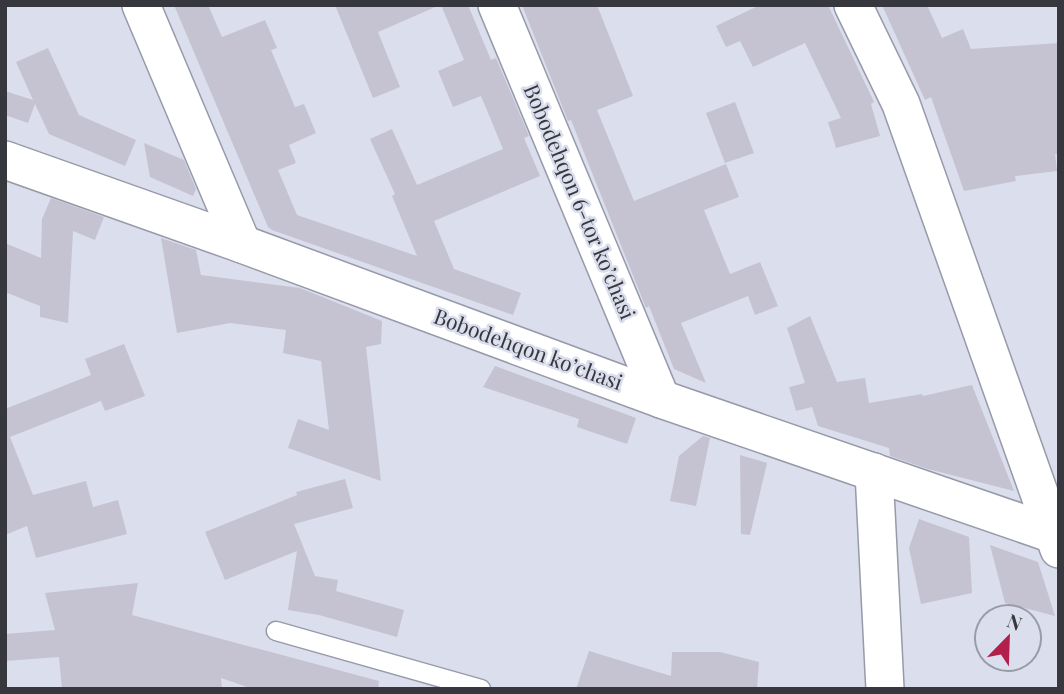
<svg xmlns="http://www.w3.org/2000/svg" width="1064" height="694" viewBox="0 0 1064 694" font-family="'Playfair Display',serif">
  <style>
    .building { fill: #c5c3d2 }
    .lines { fill: none; stroke-linecap: round; stroke-linejoin: round }
    .lane-casing { stroke: #979aa8; stroke-width: 21 }
    .street-casing { stroke: #979aa8; stroke-width: 40 }
    .lane { stroke: #fff; stroke-width: 18 }
    .street { stroke: #fff; stroke-width: 37 }
    .labels { text-anchor: middle; stroke-width: 5; stroke-linejoin: round; paint-order: stroke }
    .street-label { font-size: 21px; fill: #37383e; stroke: #dadeed }
  </style>
  <rect width="100%" height="100%" fill="#dadeed"/>
  <g class="building">
    <path d="M 174,5 L 208,5 L 222,37 L 265,20 L 277,48 L 271,50 L 295,107 L 304,104 L 316,133 L 289,145 L 296,163 L 278,170 L 297,215 L 417,256 L 392,196 L 395,194 L 370,139 L 392,129 L 417,185 L 503,149 L 481,96 L 453,107 L 438,71 L 464,60 L 441,5 L 468,5 L 491,60 L 496,58 L 529,136 L 524,138 L 540,176 L 434,221 L 454,269 L 521,293 L 513,315 L 272,230 L 268,227 Z"/>
    <path d="M 335,5 L 440,5 L 378,32 L 400,87 L 373,98 Z"/>
    <path d="M 522,5 L 597,5 L 633,96 L 597,110 L 634,201 L 726,164 L 739,197 L 704,210 L 730,274 L 760,262 L 778,306 L 755,315 L 748,296 L 681,323 L 706,383 L 674,369 L 649,306 L 646,308 L 571,120 L 568,121 Z"/>
    <path d="M 760,5 L 828,5 L 874,102 L 871,104 L 880,136 L 836,148 L 828,122 L 841,118 L 805,43 L 753,67 L 740,41 L 726,47 L 716,26 Z"/>
    <path d="M 882,5 L 927,5 L 942,38 L 963,29 L 971,49 L 1059,43 L 1059,154 L 1055,154 L 1057,171 L 1015,176 L 1016,181 L 964,191 L 931,97 L 925,100 Z"/>
    <path d="M 48,48 L 79,115 L 136,140 L 125,166 L 49,134 L 35,104 L 28,123 L 5,115 L 5,91 L 33,100 L 16,62 Z"/>
    <path d="M 735,102 L 754,153 L 725,163 L 706,113 Z"/>
    <path d="M 144,143 L 184,160 L 196,189 L 193,196 L 150,177 Z"/>
    <path d="M 51,198 L 104,217 L 95,240 L 73,231 L 68,323 L 40,317 L 40,306 L 5,292 L 5,243 L 41,258 L 42,219 Z"/>
    <path d="M 161,238 L 196,250 L 201,275 L 300,288 L 382,321 L 381,344 L 366,347 L 381,481 L 288,448 L 298,419 L 329,430 L 321,361 L 283,353 L 286,330 L 230,323 L 177,333 Z"/>
    <path d="M 810,316 L 837,382 L 865,378 L 869,403 L 922,394 L 923,396 L 972,385 L 1014,491 L 928,469 L 890,456 L 889,448 L 818,426 L 812,407 L 796,411 L 789,387 L 805,383 L 787,328 Z"/>
    <path d="M 124,344 L 145,396 L 105,411 L 101,401 L 10,437 L 33,495 L 86,481 L 93,507 L 118,500 L 127,534 L 36,558 L 27,526 L 5,535 L 5,409 L 91,375 L 85,359 Z"/>
    <path d="M 495,366 L 636,418 L 627,444 L 577,427 L 579,419 L 483,387 Z"/>
    <path d="M 703,436 L 710,438 L 696,506 L 670,501 L 679,456 Z"/>
    <path d="M 740,455 L 767,463 L 750,535 L 741,534 Z"/>
    <path d="M 345,479 L 353,508 L 294,524 L 315,576 L 338,580 L 336,591 L 404,610 L 397,637 L 319,615 L 288,610 L 297,551 L 225,580 L 205,532 L 297,495 L 296,492 Z"/>
    <path d="M 919,519 L 969,537 L 972,593 L 921,604 L 909,548 Z"/>
    <path d="M 990,545 L 1038,562 L 1055,616 L 1005,603 Z"/>
    <path d="M 138,583 L 132,615 L 379,681 L 378,689 L 253,689 L 221,678 L 222,689 L 62,689 L 59,657 L 5,661 L 5,634 L 55,630 L 45,593 Z"/>
    <path d="M 589,651 L 671,676 L 672,652 L 720,652 L 759,662 L 757,689 L 576,689 Z"/>
  </g>
  <g class="lines">
    <g class="lane-casing">
      <path id="lane" d="M 276,631 L 481,689"/>
    </g>
    <g class="street-casing">
      <g id="street">
        <path d="M 141,5 L 242,244"/>
        <path d="M 497,5 L 661,399"/>
        <path d="M 853,5 L 901,104 L 1059,549"/>
        <path d="M 5,160 L 242,244 L 661,399 L 1053,534"/>
        <path d="M 874,472 L 885,689"/>
      </g>
    </g>
    <use href="#lane" class="lane"/>
    <use href="#street" class="street"/>
  </g>
  <g class="labels">
    <g class="street-label">
      <text transform="translate(579 202) rotate(67)" y="7">Bobodehqon 6-tor koʼchasi</text>
      <text transform="translate(528 350) rotate(20)" y="7">Bobodehqon koʼchasi</text>
    </g>
  </g>
  <rect width="1064" height="694" fill="none" stroke="#37383e" stroke-width="14"/>
  <g transform="translate(1008 638) rotate(23)"><circle r="33" fill="#dadeed" stroke="#999ca7" stroke-width="2"/>
  <path d="M0-5L12 26L0 18L-12 26Z" fill="#b11f4a"/>
  <text y="-10" font-size="19" font-weight="bold" text-anchor="middle" fill="#37383e">N</text>
  </g>
</svg>
